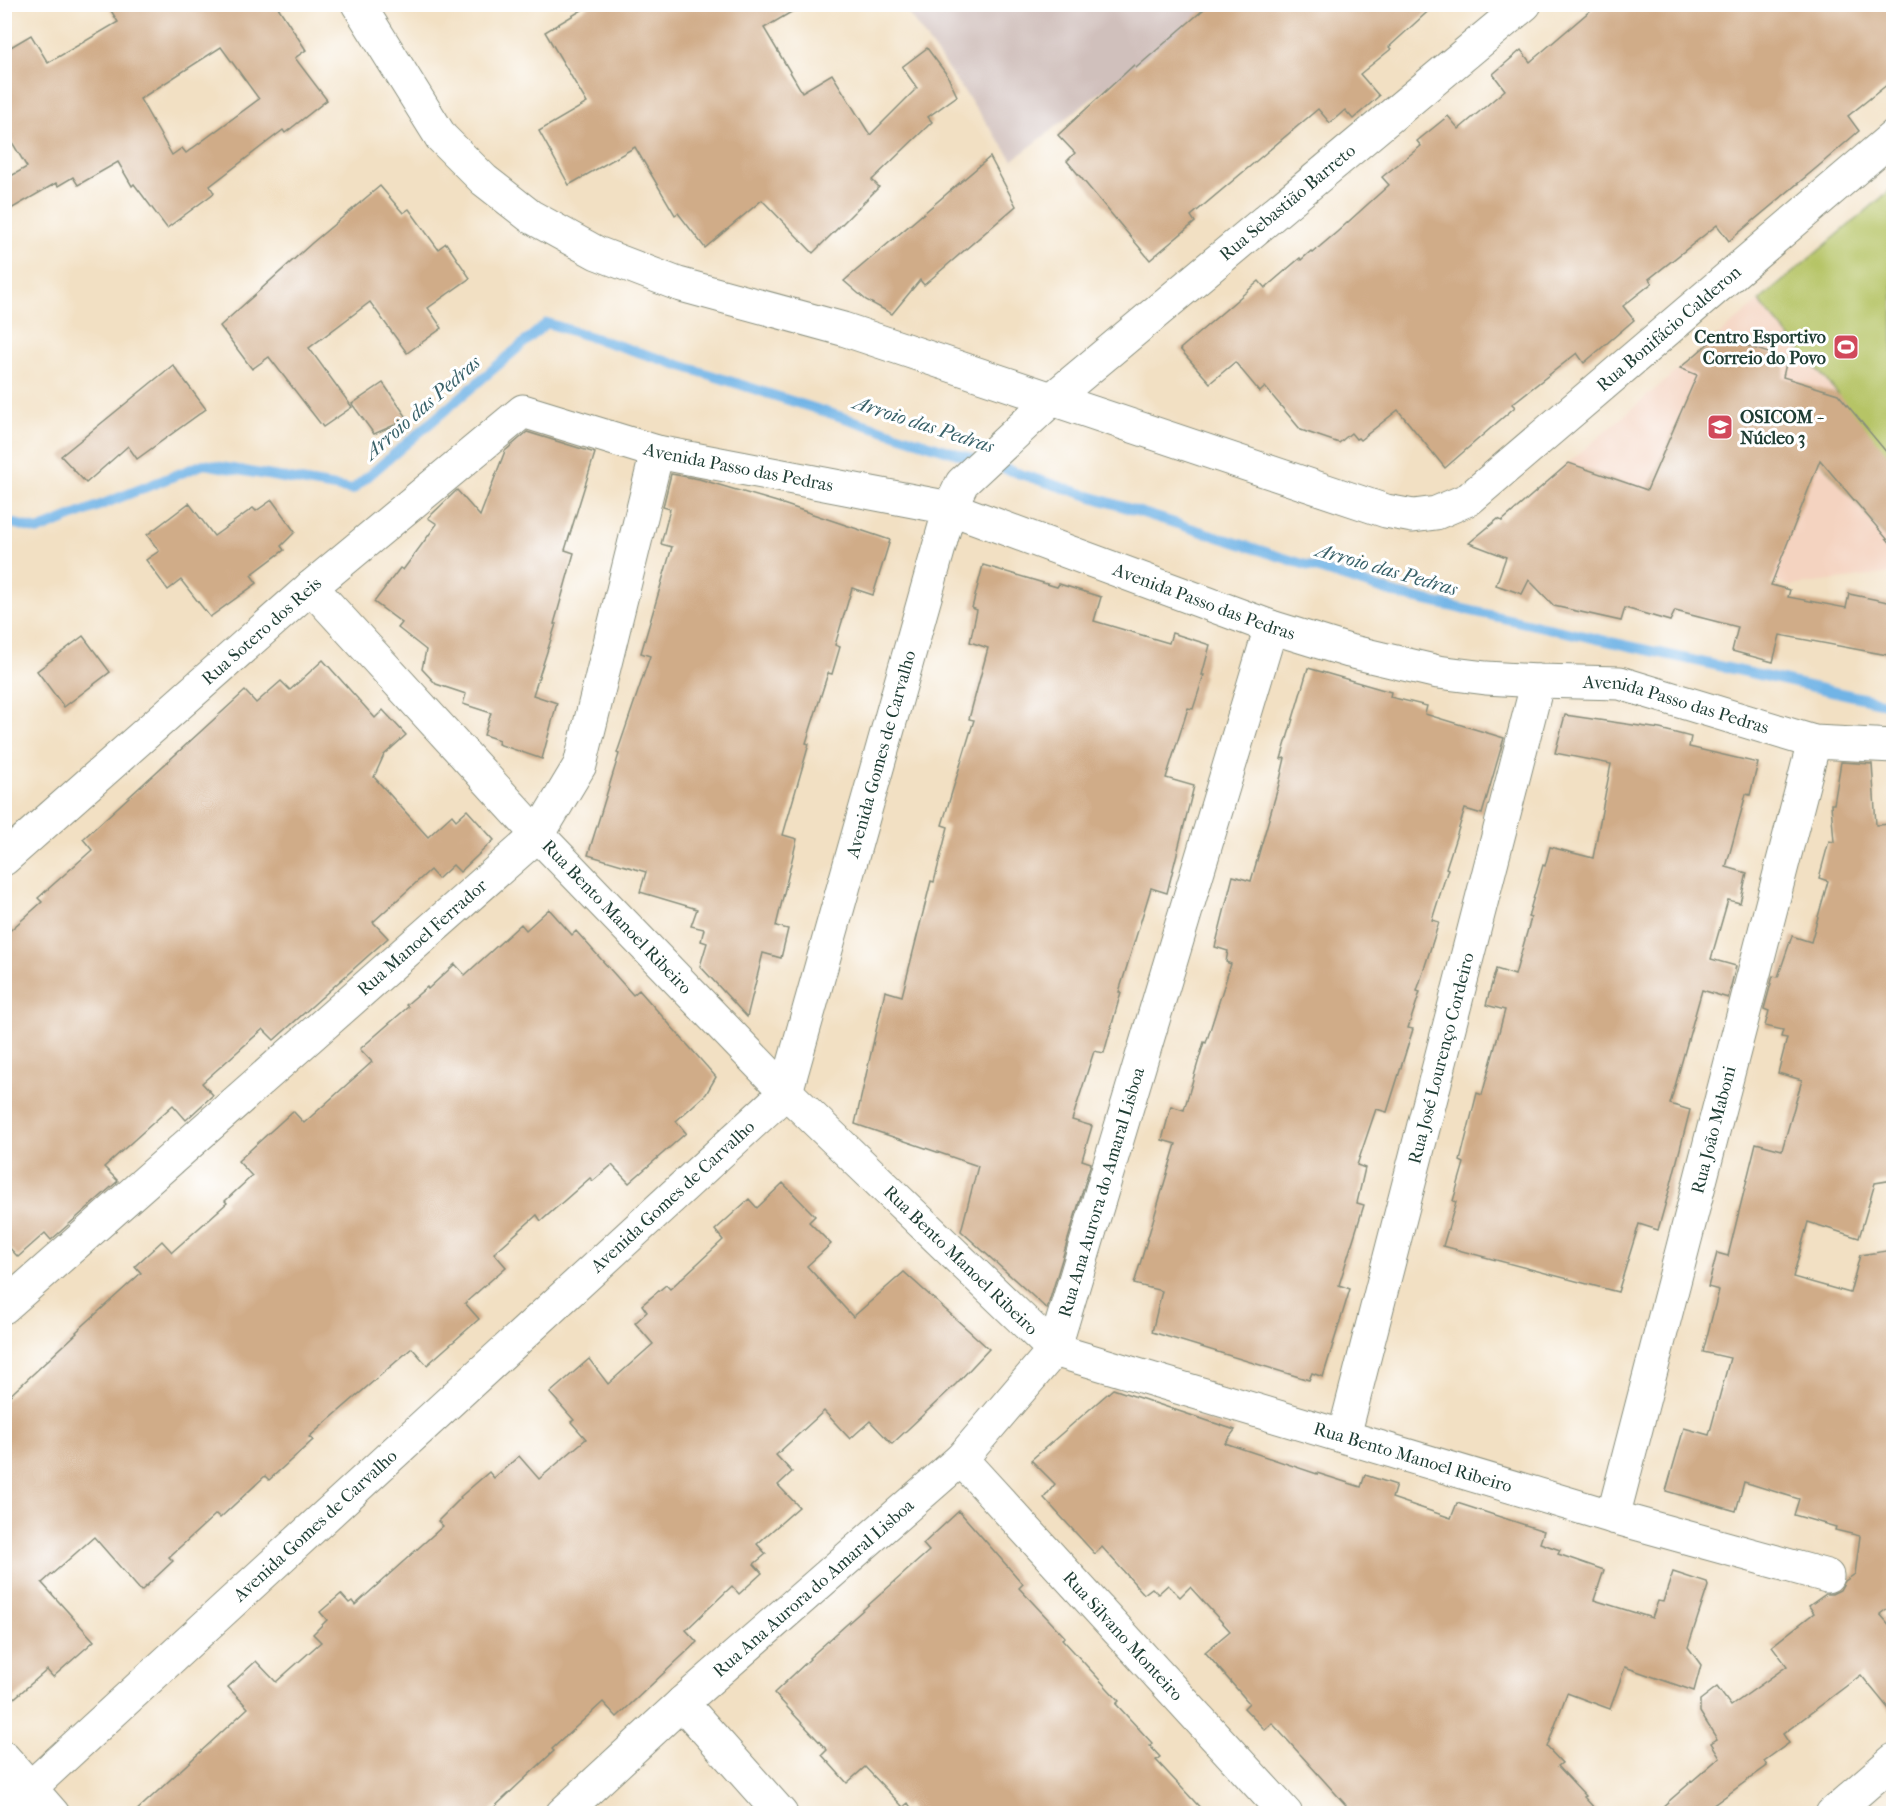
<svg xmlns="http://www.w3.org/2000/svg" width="1898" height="1818" viewBox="0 0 1898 1818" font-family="'IM FELL French Canon',serif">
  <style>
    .built { fill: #f4d3c0 }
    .industrial { fill: #d0c0bc }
    .green { fill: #b6c466; stroke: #6a804d; stroke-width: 1.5 }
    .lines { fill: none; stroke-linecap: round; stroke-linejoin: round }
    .stream { stroke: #71b4e6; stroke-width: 10 }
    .building { fill: #d0ac88; fill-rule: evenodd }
    .minor-casing { stroke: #888e7c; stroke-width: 35 }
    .minor { stroke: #fff; stroke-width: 33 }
    .labels { text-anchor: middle; stroke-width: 6; stroke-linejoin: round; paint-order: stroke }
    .street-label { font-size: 18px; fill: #1f3d34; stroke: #fff }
    .poi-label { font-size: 18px; font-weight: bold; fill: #1f3d34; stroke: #fff; text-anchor: end }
    .water-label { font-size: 20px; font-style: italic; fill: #386169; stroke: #fff }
  </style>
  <rect width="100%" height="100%" fill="#fff"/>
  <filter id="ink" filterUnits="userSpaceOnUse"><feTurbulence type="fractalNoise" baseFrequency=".0167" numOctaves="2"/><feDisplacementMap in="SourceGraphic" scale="12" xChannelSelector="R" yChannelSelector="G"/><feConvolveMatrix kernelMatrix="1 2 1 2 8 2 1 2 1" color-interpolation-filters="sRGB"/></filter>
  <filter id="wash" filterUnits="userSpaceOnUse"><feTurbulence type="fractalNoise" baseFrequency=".008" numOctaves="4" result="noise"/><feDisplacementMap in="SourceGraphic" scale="24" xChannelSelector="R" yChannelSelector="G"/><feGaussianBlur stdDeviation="1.35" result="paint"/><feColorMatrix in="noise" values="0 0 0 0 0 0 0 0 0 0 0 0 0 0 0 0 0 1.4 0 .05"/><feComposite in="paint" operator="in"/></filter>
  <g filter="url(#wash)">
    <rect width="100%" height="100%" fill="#f2e0c3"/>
    <path class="built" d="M 1759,301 L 1838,394 L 1820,460 L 1893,546 L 1893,573 L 1790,586 L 1522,502 Z"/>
    <path class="industrial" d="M 902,5 L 1213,5 L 1013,160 Z"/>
    <path class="green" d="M 1893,188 L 1893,546 L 1820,460 L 1838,394 L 1759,301 Z"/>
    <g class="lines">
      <path class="stream" d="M 4,521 L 38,530 L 204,464 L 352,490 L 547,323 L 1400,595 L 1894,705"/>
    </g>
    <g id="blocks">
      <g class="building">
        <path d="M 107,4 L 276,4 L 306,50 L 295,58 L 327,100 L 285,133 L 283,130 L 210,186 L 214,193 L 167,228 L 134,184 L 132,186 L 118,162 L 78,185 L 73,177 L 58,186 L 56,183 L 4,213 L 4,180 L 27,167 L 4,129 L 4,51 L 31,35 L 48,63 L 118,22 ZM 221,47 L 259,99 L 186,153 L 182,148 L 172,155 L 140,99 Z"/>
        <path d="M 592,4 L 805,4 L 764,28 L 802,92 L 832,74 L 870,135 L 917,88 L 902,67 L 927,48 L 947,75 L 957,96 L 928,117 L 932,122 L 872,180 L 879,187 L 813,253 L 762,200 L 705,248 L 678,213 L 675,215 L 635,147 L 569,185 L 539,131 L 587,103 L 545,32 Z"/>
        <path d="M 1210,4 L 1436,4 L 1389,47 L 1391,49 L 1360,74 L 1379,96 L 1353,119 L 1345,110 L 1330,123 L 1318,109 L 1191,216 L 1195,222 L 1150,260 L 1067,161 L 1075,153 L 1058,135 L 1134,65 L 1136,68 Z"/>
        <path d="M 1598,4 L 1893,4 L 1893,80 L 1848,116 L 1859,131 L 1821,164 L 1729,241 L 1717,225 L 1649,279 L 1652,283 L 1623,306 L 1634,320 L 1584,363 L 1577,353 L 1512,404 L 1515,407 L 1445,468 L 1398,410 L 1360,440 L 1358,438 L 1356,439 L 1351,433 L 1339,443 L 1301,430 L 1265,387 L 1260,392 L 1235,362 L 1210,383 L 1180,349 L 1259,281 L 1265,288 L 1300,258 L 1301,260 L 1311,251 L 1312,253 L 1337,232 L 1389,185 L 1382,177 L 1421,146 L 1417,141 L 1448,116 L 1459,129 L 1505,90 L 1493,74 L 1521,50 L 1530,62 Z"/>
        <path d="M 990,157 L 1016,206 L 924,285 L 920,280 L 892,314 L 866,300 L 844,281 Z"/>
        <path d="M 380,186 L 403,213 L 409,209 L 438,249 L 446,243 L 470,278 L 428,308 L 442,328 L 407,353 L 370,302 L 309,348 L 352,407 L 323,427 L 269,357 L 252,369 L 220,326 L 312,243 Z"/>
        <path d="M 1717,336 L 1787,359 L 1783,377 L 1838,394 L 1893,460 L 1893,546 L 1820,460 L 1771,585 L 1790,590 L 1788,597 L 1846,608 L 1849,594 L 1893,603 L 1893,656 L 1780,635 L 1773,662 L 1732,651 L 1738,627 L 1675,611 L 1670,621 L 1625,608 L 1621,621 L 1554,606 L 1529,580 L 1522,594 L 1496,585 L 1506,557 L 1469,543 L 1498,519 L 1502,521 L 1569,463 L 1647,490 L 1697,375 L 1680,368 Z"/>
        <path d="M 173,365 L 206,409 L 137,459 L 128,446 L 86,483 L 61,456 Z"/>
        <path d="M 383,383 L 408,419 L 374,434 L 352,404 Z"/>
        <path d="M 527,432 L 595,453 L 565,550 L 574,553 L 554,624 L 556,624 L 533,695 L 557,703 L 542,759 L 498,744 L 499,740 L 484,735 L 491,713 L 463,704 L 466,694 L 436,684 L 422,669 L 426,650 L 398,628 L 402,623 L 374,602 L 400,568 L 403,570 L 437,524 L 428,518 L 457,490 L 480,516 L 505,451 Z"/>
        <path d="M 671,474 L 699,479 L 777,502 L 890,540 L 873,595 L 852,588 L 835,645 L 840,647 L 832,674 L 828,673 L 806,743 L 809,744 L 783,835 L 797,839 L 776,926 L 788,929 L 781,958 L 763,953 L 747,1017 L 700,966 L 707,943 L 701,941 L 704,929 L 691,926 L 697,909 L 640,892 L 646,872 L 588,855 L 619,754 L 617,753 L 650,656 L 641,653 L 672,547 L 661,544 L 670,509 L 663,507 Z"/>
        <path d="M 272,500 L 295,532 L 281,546 L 284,550 L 251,575 L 257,583 L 210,617 L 181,580 L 168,590 L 146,560 L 159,551 L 147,535 L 189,503 L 214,536 L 253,508 L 256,511 Z"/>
        <path d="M 983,565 L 1057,587 L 1059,584 L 1101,597 L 1094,621 L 1169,643 L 1172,633 L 1210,645 L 1202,675 L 1204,675 L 1193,709 L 1188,708 L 1166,778 L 1194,786 L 1167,893 L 1151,888 L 1119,992 L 1121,992 L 1104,1053 L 1094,1051 L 1072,1120 L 1092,1126 L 1082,1160 L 1091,1163 L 1047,1309 L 961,1231 L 978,1166 L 855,1124 L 885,991 L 902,996 L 931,881 L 934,882 L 948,827 L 942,825 L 974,720 L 969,719 L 988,648 L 970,642 L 977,610 L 972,608 Z"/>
        <path d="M 83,636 L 110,672 L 64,707 L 37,671 Z"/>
        <path d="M 323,660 L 375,718 L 383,710 L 406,735 L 384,755 L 374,777 L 428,837 L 452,815 L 456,820 L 467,810 L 494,840 L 460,872 L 453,865 L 438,879 L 430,870 L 373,922 L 388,938 L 274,1040 L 263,1029 L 202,1083 L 213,1095 L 186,1120 L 173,1105 L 104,1167 L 118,1181 L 51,1240 L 45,1233 L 18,1257 L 4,1242 L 4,936 L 42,902 L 38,898 L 92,850 L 83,839 L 245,691 L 256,703 L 281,681 L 290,690 Z"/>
        <path d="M 1308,668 L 1391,692 L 1390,697 L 1427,706 L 1425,714 L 1504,738 L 1482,814 L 1465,809 L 1446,868 L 1448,869 L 1432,920 L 1439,922 L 1417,991 L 1420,992 L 1408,1028 L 1413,1029 L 1387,1112 L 1376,1109 L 1357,1165 L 1365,1168 L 1357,1203 L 1364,1205 L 1339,1285 L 1350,1289 L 1323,1377 L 1312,1373 L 1309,1380 L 1152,1332 L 1162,1291 L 1134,1284 L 1176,1144 L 1162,1140 L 1171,1106 L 1184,1110 L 1204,1042 L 1206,1043 L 1231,964 L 1226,962 L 1228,951 L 1215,947 L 1233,876 L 1251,881 L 1279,784 L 1285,758 L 1281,759 Z"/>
        <path d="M 1565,715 L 1660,729 L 1691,737 L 1689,747 L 1758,763 L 1750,795 L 1746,794 L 1726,867 L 1747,873 L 1740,903 L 1728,900 L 1711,959 L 1736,966 L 1728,998 L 1702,990 L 1670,1104 L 1690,1110 L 1671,1184 L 1658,1230 L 1639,1224 L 1618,1292 L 1443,1246 L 1456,1202 L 1453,1201 L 1464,1163 L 1460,1161 L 1477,1093 L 1482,1095 L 1505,1010 L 1486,1005 L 1496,969 L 1515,975 L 1531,918 L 1528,917 L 1543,865 L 1545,866 L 1550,847 L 1593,858 L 1611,764 L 1555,753 Z"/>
        <path d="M 1841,762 L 1872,764 L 1876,825 L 1893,824 L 1893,1180 L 1875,1183 L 1859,1238 L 1808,1222 L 1793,1277 L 1850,1293 L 1860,1255 L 1893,1250 L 1893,1547 L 1891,1588 L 1893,1592 L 1893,1604 L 1880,1614 L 1893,1629 L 1893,1714 L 1861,1675 L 1783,1734 L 1789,1743 L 1764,1761 L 1767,1766 L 1701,1814 L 1654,1814 L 1720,1757 L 1711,1743 L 1717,1739 L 1700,1712 L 1700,1700 L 1717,1687 L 1731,1706 L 1787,1666 L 1772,1646 L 1814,1613 L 1809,1606 L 1826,1594 L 1832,1594 L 1840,1590 L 1845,1581 L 1855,1574 L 1860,1536 L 1835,1530 L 1836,1527 L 1794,1515 L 1799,1499 L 1744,1482 L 1736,1511 L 1666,1491 L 1684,1428 L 1709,1435 L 1730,1358 L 1703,1352 L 1719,1290 L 1708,1287 L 1717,1253 L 1728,1256 L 1756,1143 L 1782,1150 L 1802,1080 L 1778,1073 L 1787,1038 L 1781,1037 L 1783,1030 L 1765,1026 L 1769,1011 L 1764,1009 L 1773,976 L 1778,977 L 1792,936 L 1811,942 L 1828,881 L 1819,878 L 1829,841 L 1834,842 L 1831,804 L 1834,804 Z"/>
        <path d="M 549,909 L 572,935 L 576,931 L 633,995 L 639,990 L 716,1077 L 706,1094 L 676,1121 L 686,1133 L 629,1183 L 612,1165 L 593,1181 L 590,1178 L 541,1221 L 537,1215 L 494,1253 L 506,1267 L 465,1303 L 479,1319 L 427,1365 L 412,1348 L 309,1437 L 313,1440 L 269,1480 L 265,1476 L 220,1518 L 216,1514 L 169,1557 L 173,1561 L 141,1591 L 94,1537 L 42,1583 L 94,1641 L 53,1677 L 47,1670 L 4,1707 L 4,1401 L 77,1333 L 76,1332 L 141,1273 L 135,1266 L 162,1241 L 172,1252 L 227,1203 L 225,1201 L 252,1176 L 238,1161 L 293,1111 L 304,1123 L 372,1062 L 360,1049 L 408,1007 L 406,1005 L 427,987 L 428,989 L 455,964 L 465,975 L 521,924 L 526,930 Z"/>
        <path d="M 783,1183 L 815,1216 L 809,1222 L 831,1244 L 807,1266 L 853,1317 L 904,1272 L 989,1349 L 956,1384 L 892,1444 L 870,1421 L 850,1439 L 824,1411 L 776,1455 L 792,1472 L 778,1485 L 799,1507 L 757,1544 L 766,1554 L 754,1564 L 762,1573 L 739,1594 L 732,1586 L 686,1630 L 697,1642 L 617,1717 L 603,1702 L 552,1749 L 554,1751 L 487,1814 L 133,1814 L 248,1708 L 228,1687 L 256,1661 L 276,1682 L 321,1642 L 313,1634 L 327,1620 L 320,1612 L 341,1594 L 349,1603 L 352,1601 L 355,1605 L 443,1526 L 438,1521 L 461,1498 L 460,1497 L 489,1472 L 494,1478 L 519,1456 L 539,1479 L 586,1439 L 571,1422 L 574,1420 L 550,1393 L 589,1359 L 608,1384 L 653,1344 L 635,1323 L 647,1312 L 642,1305 L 666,1285 L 670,1289 L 723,1240 L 715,1230 L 749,1199 L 757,1208 Z"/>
        <path d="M 1113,1389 L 1235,1430 L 1225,1443 L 1317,1474 L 1317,1473 L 1361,1487 L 1365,1475 L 1396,1485 L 1392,1498 L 1451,1518 L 1457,1503 L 1544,1531 L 1540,1543 L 1560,1550 L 1558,1554 L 1604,1570 L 1594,1600 L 1652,1618 L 1658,1601 L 1663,1602 L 1673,1572 L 1707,1583 L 1708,1586 L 1688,1647 L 1701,1665 L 1694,1691 L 1625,1667 L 1610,1709 L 1567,1693 L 1547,1747 L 1562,1763 L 1558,1766 L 1586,1796 L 1584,1797 L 1600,1814 L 1354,1814 L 1272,1723 L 1265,1730 L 1244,1708 L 1249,1703 L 1205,1652 L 1230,1631 L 1190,1587 L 1180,1597 L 1168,1585 L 1158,1594 L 1152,1588 L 1144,1594 L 1102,1547 L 1095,1554 L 1044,1498 L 1055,1484 L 1031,1460 Z"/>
        <path d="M 959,1511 L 1023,1584 L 1019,1588 L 1065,1637 L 1062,1639 L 1119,1701 L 1116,1704 L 1152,1743 L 1150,1746 L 1160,1757 L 1156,1760 L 1206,1814 L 915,1814 L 908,1803 L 903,1807 L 865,1767 L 847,1783 L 822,1755 L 827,1750 L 774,1693 L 810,1659 L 809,1658 L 929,1551 L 923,1544 Z"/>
      </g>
    </g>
  </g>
  <g filter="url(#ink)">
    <use href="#blocks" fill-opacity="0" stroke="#888e7c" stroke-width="1.5"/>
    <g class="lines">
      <g class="minor-casing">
        <g id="minor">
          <path id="s1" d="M 358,4 L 441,137 L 484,180 L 530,216 L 597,253 L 678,284 L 843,329 L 1386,511 L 1413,516 L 1436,513 L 1469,499 L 1894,136"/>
          <path id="s2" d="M 311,587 L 538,835 L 786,1092 L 1054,1350 L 1613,1517 L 1827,1576"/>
          <path id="s3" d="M 4,859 L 311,587 L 523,411 L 657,452 L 950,508 L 1271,627 L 1349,651 L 1438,672 L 1486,678 L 1538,681 L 1620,683 L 1814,742 L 1894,746"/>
          <path id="s4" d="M 4,1307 L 538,835 L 580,765 L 657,452"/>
          <path id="s5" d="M 1344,1436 L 1538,681"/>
          <path id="s6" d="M 961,1459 L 1286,1814"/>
          <path id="s7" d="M 1613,1517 L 1814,742"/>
          <path d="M 682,1703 L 781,1814"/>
          <path d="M 4,1758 L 53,1814"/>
          <path id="s8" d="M 4,1812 L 786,1092 L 950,508 L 962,483 L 1051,400 L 1525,4"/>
          <path id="s9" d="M 562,1814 L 682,1703 L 961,1459 L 1054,1350 L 1271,627"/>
          <path d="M 1832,1814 L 1894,1760"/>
        </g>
      </g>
      <use href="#minor" class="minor"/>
    </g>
  </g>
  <defs>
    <g id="stadium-square" transform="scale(1.35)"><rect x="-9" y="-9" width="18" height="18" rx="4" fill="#d1495b" stroke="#fff"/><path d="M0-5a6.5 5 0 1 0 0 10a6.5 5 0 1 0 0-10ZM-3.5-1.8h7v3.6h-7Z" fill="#fff"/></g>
    <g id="school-square" transform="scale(1.35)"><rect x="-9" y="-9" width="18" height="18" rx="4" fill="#d1495b" stroke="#fff"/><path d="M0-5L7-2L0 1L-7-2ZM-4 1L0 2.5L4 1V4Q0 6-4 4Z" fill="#fff"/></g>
  </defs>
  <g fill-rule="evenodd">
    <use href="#stadium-square" x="1846" y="347"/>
    <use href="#school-square" x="1720" y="427"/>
  </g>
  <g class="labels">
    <g class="street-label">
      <text dy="6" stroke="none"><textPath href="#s8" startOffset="2127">Rua Sebastião Barreto</textPath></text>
      <text dy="6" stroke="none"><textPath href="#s1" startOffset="1532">Rua Bonifácio Calderon</textPath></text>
      <text dy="6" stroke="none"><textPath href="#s3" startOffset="909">Avenida Passo das Pedras</textPath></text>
      <text dy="6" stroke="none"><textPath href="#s3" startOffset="1395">Avenida Passo das Pedras</textPath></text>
      <text dy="6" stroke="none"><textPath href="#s3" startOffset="344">Rua Sotero dos Reis</textPath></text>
      <text dy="6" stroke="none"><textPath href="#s3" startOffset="1881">Avenida Passo das Pedras</textPath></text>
      <text dy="6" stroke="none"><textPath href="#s8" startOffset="1414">Avenida Gomes de Carvalho</textPath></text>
      <text dy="6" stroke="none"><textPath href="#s2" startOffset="450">Rua Bento Manoel Ribeiro</textPath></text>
      <text dy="6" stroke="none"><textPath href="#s4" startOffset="558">Rua Manoel Ferrador</textPath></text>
      <text dy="6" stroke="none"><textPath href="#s5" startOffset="390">Rua José Lourenço Cordeiro</textPath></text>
      <text dy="6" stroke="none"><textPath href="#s7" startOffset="400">Rua João Maboni</textPath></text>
      <text dy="6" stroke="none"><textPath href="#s9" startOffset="842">Rua Ana Aurora do Amaral Lisboa</textPath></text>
      <text dy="6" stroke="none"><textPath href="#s8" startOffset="909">Avenida Gomes de Carvalho</textPath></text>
      <text dy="6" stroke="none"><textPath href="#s2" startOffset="936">Rua Bento Manoel Ribeiro</textPath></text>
      <text dy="6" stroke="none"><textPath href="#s2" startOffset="1440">Rua Bento Manoel Ribeiro</textPath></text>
      <text dy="6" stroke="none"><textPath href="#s8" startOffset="423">Avenida Gomes de Carvalho</textPath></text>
      <text dy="6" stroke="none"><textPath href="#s9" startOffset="338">Rua Ana Aurora do Amaral Lisboa</textPath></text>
      <text dy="6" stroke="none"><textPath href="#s6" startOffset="240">Rua Silvano Monteiro</textPath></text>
    </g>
    <g class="poi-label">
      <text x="1826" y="343">Centro Esportivo<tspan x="1826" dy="21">Correio do Povo</tspan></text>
      <text x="1740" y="423" text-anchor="start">OSICOM -<tspan x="1740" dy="21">Núcleo 3</tspan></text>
    </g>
    <g class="water-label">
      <text transform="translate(422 407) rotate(-41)" y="7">Arroio das Pedras</text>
      <text transform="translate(924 424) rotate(18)" y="7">Arroio das Pedras</text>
      <text transform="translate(1387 569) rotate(16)" y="7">Arroio das Pedras</text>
    </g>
  </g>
  <rect width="1898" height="1818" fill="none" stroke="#fff" stroke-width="24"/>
</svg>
